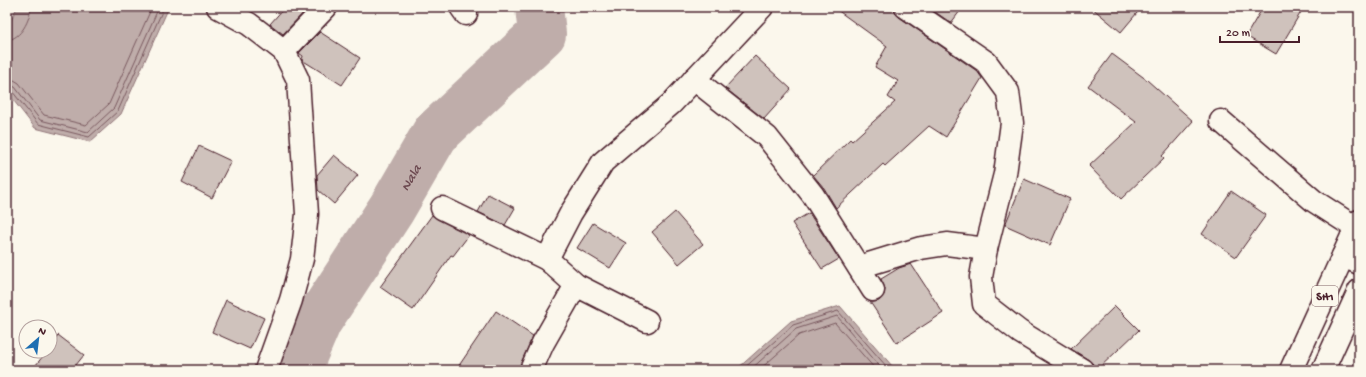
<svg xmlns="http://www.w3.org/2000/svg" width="1366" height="377" viewBox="0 0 1366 377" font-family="'Gochi Hand',sans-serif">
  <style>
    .water { fill: #bfadaa; stroke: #907477 }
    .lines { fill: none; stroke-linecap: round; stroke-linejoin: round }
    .shore { stroke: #79585e; stroke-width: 1 }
    .river { stroke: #bfadaa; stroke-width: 48 }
    .building { fill: #cfc2bc; stroke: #4a1f2b }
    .street-casing { stroke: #4a1f2b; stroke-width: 25 }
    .secondary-casing { stroke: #4a1f2b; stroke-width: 25 }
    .primary-casing { stroke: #4a1f2b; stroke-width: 25 }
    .street { stroke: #fbf7ec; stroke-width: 22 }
    .secondary { stroke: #fbf7ec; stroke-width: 22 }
    .primary { stroke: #fbf7ec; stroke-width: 22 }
    .labels { text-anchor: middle; stroke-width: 3; stroke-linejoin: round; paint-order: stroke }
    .shield { fill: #fbf7ec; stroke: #7f6065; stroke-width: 1 }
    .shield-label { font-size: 12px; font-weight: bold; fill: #4a1f2b }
    .water-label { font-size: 14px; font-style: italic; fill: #6d4a51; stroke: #fbf7ec }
  </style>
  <rect width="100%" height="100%" fill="#fbf7ec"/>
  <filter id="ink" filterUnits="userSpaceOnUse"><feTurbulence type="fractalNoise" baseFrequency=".025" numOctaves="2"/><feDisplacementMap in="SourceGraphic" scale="8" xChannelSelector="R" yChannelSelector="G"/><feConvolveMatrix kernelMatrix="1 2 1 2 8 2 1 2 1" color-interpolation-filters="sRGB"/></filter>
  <g filter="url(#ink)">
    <g class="water">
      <path d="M 17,7 L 169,7 L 121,114 L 90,142 L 35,128 L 7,92 L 7,29 Z"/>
      <path d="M 840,306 L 893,367 L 891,370 L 736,370 L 791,321 Z"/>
    </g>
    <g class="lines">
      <g class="shore">
        <path d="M 7,40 C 21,39 30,20 31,7"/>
        <path d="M 7,79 L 14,80 L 19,83 L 44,115 L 86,125 L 109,104 L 152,7"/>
        <path d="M 7,85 L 15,87 L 40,120 L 88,132 L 114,108 L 159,7"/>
        <path d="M 7,90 L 12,91 L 38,124 L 89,137 L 118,111 L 164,7"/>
        <path d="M 742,370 L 793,325 L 838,311 L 887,367 L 888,370"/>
        <path d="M 750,370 L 796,329 L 837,316 L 883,370"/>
        <path d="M 759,370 L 799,335 L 835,323 L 876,370"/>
      </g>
      <path class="river" id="s1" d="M 297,370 L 318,321 L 392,208 L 435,134 L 542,34 L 539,7"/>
    </g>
    <g class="building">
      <path d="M 285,7 L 309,7 L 283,34 L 270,24 Z"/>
      <path d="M 833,7 L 894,7 L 895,13 L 899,17 L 977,71 L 982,78 L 946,137 L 929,126 L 885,166 L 883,164 L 836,208 L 824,188 L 813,175 L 850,139 L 852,141 L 895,102 L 888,97 L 898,81 L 875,67 L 887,46 Z"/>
      <path d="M 928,7 L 963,7 L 951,23 Z"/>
      <path d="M 1091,7 L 1142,7 L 1121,32 Z"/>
      <path d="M 1263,7 L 1304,7 L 1276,54 L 1246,36 Z"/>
      <path d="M 320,32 L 360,58 L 342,85 L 302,60 L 303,56 L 299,53 Z"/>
      <path d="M 1112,54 L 1147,80 L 1193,121 L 1162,156 L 1164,158 L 1121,199 L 1089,166 L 1136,122 L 1088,86 Z"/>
      <path d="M 755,56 L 791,89 L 764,119 L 725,88 Z"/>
      <path d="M 199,146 L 231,161 L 212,198 L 182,182 Z"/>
      <path d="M 334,155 L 358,175 L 334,204 L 318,190 L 317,175 Z"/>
      <path d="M 1024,179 L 1070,199 L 1050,245 L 1005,225 Z"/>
      <path d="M 1231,191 L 1266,215 L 1236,257 L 1202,234 Z"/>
      <path d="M 488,194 L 515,208 L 505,225 L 478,212 Z"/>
      <path d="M 675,212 L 703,244 L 679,264 L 652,232 Z"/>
      <path d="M 809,213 L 839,259 L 822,269 L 792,223 Z"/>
      <path d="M 432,215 L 437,219 L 469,235 L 453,256 L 451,255 L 413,310 L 380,287 Z"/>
      <path d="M 593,223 L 626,243 L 610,268 L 577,248 Z"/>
      <path d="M 911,264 L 943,313 L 897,343 L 870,302 L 874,302 L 879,301 L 884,295 L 885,289 L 881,279 L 899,268 Z"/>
      <path d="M 226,300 L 264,318 L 250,349 L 212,332 Z"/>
      <path d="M 1115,306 L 1139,330 L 1097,370 L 1094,370 L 1093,364 L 1089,360 L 1071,349 Z"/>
      <path d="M 496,311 L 533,336 L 520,365 L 519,370 L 456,370 Z"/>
      <path d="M 58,335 L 84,355 L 72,370 L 32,370 L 47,351 L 50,351 L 50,346 Z"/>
    </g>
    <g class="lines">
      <g class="street-casing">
        <g id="street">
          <path d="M 218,7 L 249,24 L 284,51 L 298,80 L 307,214 L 302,259 L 291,300 L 266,370"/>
          <path d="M 461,7 L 466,14"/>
          <path d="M 906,7 L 986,62 L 1008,92 L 1012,123 L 1005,174 L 986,249 L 981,277 L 984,304 L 1020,332 L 1082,370"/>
          <path d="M 284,51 L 326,7"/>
          <path d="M 694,79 L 767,137 L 813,195 L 873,290"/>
          <path d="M 1221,121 L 1314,201 L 1356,228"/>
          <path d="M 442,208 L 547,259"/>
          <path d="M 859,267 L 921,248 L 947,244 L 986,249"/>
          <path d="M 647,321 L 576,285 L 547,259 L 571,213 L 603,162 L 671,104 L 762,7"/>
          <path d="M 531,370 L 543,343 L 576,285"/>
        </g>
      </g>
      <g class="secondary-casing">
        <path id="secondary" d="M 1343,256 L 1359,263"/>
      </g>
      <g class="primary-casing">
        <g id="primary">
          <path d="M 1291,370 L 1359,221"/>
          <path d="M 1323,370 L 1359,291"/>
        </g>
      </g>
      <use href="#street" class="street"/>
      <use href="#secondary" class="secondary"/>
      <use href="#primary" class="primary"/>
    </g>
  </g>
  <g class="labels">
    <rect class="shield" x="1312" y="286" width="26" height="20" rx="3"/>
    <g class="shield-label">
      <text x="1325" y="300">SH1</text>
    </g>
    <g class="water-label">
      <text dy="5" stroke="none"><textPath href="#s1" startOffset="224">Nala</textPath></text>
    </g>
  </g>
  <rect width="1366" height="377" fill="none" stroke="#fbf7ec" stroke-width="24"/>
  <rect x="12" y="12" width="1342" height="353" fill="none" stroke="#4a1f2b" stroke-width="1.5" filter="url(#ink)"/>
  <g transform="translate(38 339) rotate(28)"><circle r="19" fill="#fbf7ec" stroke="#b4a19f"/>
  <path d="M0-3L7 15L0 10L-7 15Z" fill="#1f6fb2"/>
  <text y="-6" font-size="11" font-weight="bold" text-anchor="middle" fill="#4a1f2b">N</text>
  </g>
  <path d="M1220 36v6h79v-6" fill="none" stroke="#4a1f2b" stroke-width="2"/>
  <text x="1226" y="36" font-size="12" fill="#4a1f2b" stroke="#fbf7ec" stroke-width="3" paint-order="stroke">20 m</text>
</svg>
